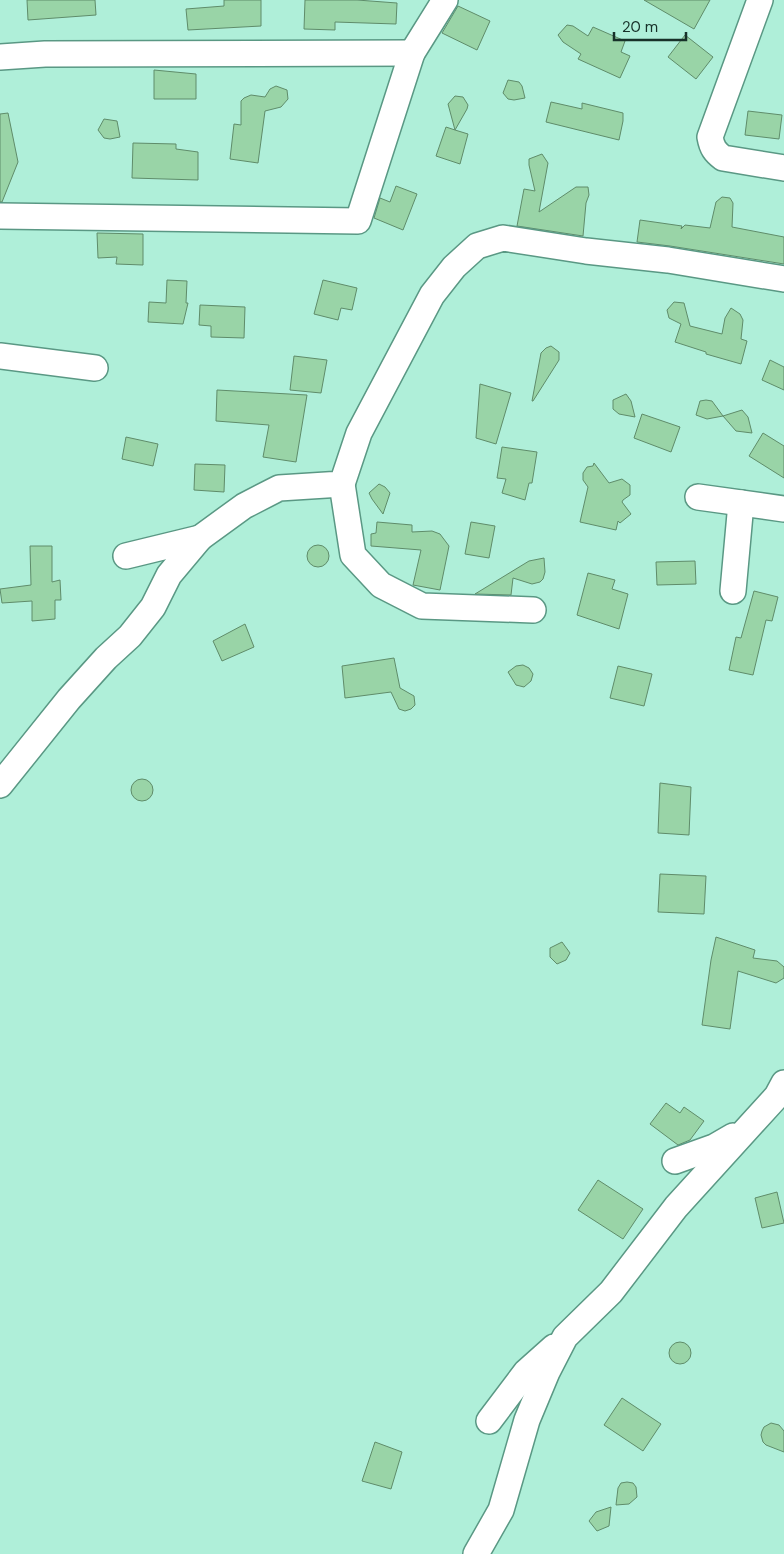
<svg xmlns="http://www.w3.org/2000/svg" width="784" height="1554" viewBox="0 0 784 1554" font-family="'DM Sans',sans-serif">
  <style>
    .building { fill: #99d4a7; stroke: #5f8c6a }
    .lines { fill: none; stroke-linecap: round; stroke-linejoin: round }
    .minor-casing { stroke: #5a9884; stroke-width: 28 }
    .minor { stroke: #fff; stroke-width: 25 }
  </style>
  <rect width="100%" height="100%" fill="#afefd9"/>
  <g class="building">
    <path d="M 27,0 L 95,0 L 96,15 L 28,20 Z"/>
    <path d="M 224,0 L 261,0 L 261,26 L 188,30 L 186,9 L 224,6 Z"/>
    <path d="M 305,0 L 357,0 L 397,3 L 396,24 L 335,22 L 335,30 L 304,29 Z"/>
    <path d="M 644,0 L 710,0 L 694,29 Z"/>
    <path d="M 458,6 L 490,21 L 477,50 L 442,33 Z"/>
    <path d="M 567,25 L 573,26 L 588,36 L 593,27 L 625,41 L 621,52 L 630,56 L 620,78 L 578,59 L 581,54 L 563,42 L 558,35 Z"/>
    <path d="M 685,35 L 713,57 L 696,79 L 668,57 Z"/>
    <path d="M 154,70 L 196,74 L 196,99 L 154,99 Z"/>
    <path d="M 508,80 L 519,82 L 522,86 L 525,98 L 514,100 L 508,99 L 503,93 Z"/>
    <path d="M 276,86 L 287,90 L 288,99 L 281,107 L 265,111 L 258,163 L 230,159 L 234,124 L 241,125 L 241,101 L 244,98 L 251,95 L 265,97 L 270,89 Z"/>
    <path d="M 455,96 L 463,97 L 468,105 L 467,109 L 455,130 L 468,134 L 460,164 L 436,156 L 446,127 L 455,130 L 448,104 Z"/>
    <path d="M 551,102 L 582,109 L 582,103 L 623,113 L 623,121 L 619,140 L 546,122 Z"/>
    <path d="M 748,111 L 782,115 L 779,139 L 745,135 Z"/>
    <path d="M 8,113 L 18,162 L 2,202 L 0,202 L 0,114 Z"/>
    <path d="M 104,119 L 117,121 L 120,137 L 110,139 L 104,138 L 98,130 Z"/>
    <path d="M 133,143 L 176,144 L 176,149 L 198,152 L 198,180 L 132,178 Z"/>
    <path d="M 542,154 L 548,163 L 539,212 L 576,187 L 588,187 L 589,195 L 586,203 L 583,236 L 517,226 L 524,189 L 535,191 L 529,165 L 529,159 Z"/>
    <path d="M 396,186 L 417,194 L 403,230 L 374,218 L 380,198 L 390,202 Z"/>
    <path d="M 722,197 L 730,198 L 733,203 L 732,227 L 784,237 L 784,264 L 670,246 L 637,242 L 640,220 L 682,226 L 681,229 L 685,225 L 710,228 L 716,202 Z"/>
    <path d="M 97,233 L 143,234 L 143,265 L 116,264 L 117,257 L 98,258 Z"/>
    <path d="M 167,280 L 187,281 L 186,303 L 188,303 L 183,324 L 148,322 L 149,302 L 166,303 Z"/>
    <path d="M 323,280 L 357,288 L 352,310 L 341,308 L 338,320 L 314,314 Z"/>
    <path d="M 674,302 L 684,303 L 690,326 L 722,334 L 725,318 L 731,308 L 740,314 L 743,320 L 741,339 L 747,341 L 741,364 L 706,354 L 706,352 L 675,342 L 681,324 L 669,318 L 667,310 Z"/>
    <path d="M 200,305 L 245,307 L 244,338 L 211,337 L 211,326 L 199,325 Z"/>
    <path d="M 551,346 L 559,352 L 559,360 L 533,401 L 532,401 L 541,353 L 546,348 Z"/>
    <path d="M 294,356 L 327,360 L 321,393 L 290,390 Z"/>
    <path d="M 770,360 L 784,367 L 784,390 L 762,380 Z"/>
    <path d="M 480,384 L 511,393 L 496,444 L 476,438 Z"/>
    <path d="M 217,390 L 307,395 L 296,462 L 263,457 L 269,425 L 216,421 Z"/>
    <path d="M 626,394 L 631,401 L 635,417 L 619,414 L 613,409 L 613,400 Z"/>
    <path d="M 706,400 L 712,401 L 723,416 L 707,419 L 696,415 L 700,401 Z"/>
    <path d="M 742,410 L 748,417 L 752,433 L 736,431 L 723,416 Z"/>
    <path d="M 642,414 L 680,427 L 671,452 L 634,438 Z"/>
    <path d="M 763,433 L 784,446 L 784,478 L 749,456 Z"/>
    <path d="M 126,437 L 158,444 L 153,466 L 122,459 Z"/>
    <path d="M 502,447 L 537,452 L 532,483 L 529,483 L 525,500 L 502,493 L 506,479 L 497,478 Z"/>
    <path d="M 594,463 L 609,483 L 622,479 L 630,485 L 630,495 L 623,500 L 622,502 L 631,514 L 620,523 L 618,521 L 616,530 L 580,522 L 588,487 L 583,480 L 583,473 L 587,467 L 593,466 Z"/>
    <path d="M 195,464 L 225,465 L 224,492 L 194,490 Z"/>
    <path d="M 379,484 L 385,487 L 390,493 L 383,514 L 372,499 L 369,493 Z"/>
    <path d="M 377,522 L 412,525 L 412,532 L 432,531 L 440,534 L 449,546 L 440,590 L 413,585 L 421,550 L 371,546 L 371,534 L 376,533 Z"/>
    <path d="M 471,522 L 495,526 L 489,558 L 465,554 Z"/>
    <circle cx="318" cy="556" r="11"/>
    <path d="M 30,546 L 52,546 L 52,582 L 60,580 L 61,600 L 55,600 L 55,619 L 32,621 L 32,601 L 2,603 L 0,589 L 31,585 Z"/>
    <path d="M 544,558 L 545,572 L 543,579 L 540,582 L 532,584 L 513,578 L 511,595 L 475,594 L 529,561 Z"/>
    <path d="M 695,561 L 696,584 L 657,585 L 656,562 Z"/>
    <path d="M 588,573 L 615,580 L 612,589 L 628,594 L 619,629 L 577,615 Z"/>
    <path d="M 754,591 L 778,597 L 772,621 L 766,620 L 753,675 L 729,670 L 736,637 L 741,638 Z"/>
    <path d="M 245,624 L 254,647 L 222,661 L 213,641 Z"/>
    <path d="M 394,658 L 400,688 L 414,696 L 415,705 L 411,709 L 405,711 L 399,709 L 391,692 L 345,698 L 342,666 Z"/>
    <path d="M 523,665 L 529,668 L 533,674 L 531,681 L 524,687 L 516,685 L 508,672 L 516,666 Z"/>
    <path d="M 618,666 L 652,674 L 644,706 L 610,698 Z"/>
    <circle cx="142" cy="790" r="11"/>
    <path d="M 660,783 L 691,787 L 689,835 L 658,833 Z"/>
    <path d="M 660,874 L 706,876 L 704,914 L 658,912 Z"/>
    <path d="M 716,937 L 755,950 L 753,958 L 777,961 L 784,967 L 784,978 L 776,983 L 738,971 L 730,1029 L 702,1025 L 711,960 Z"/>
    <path d="M 562,942 L 570,953 L 566,960 L 557,964 L 550,957 L 550,948 Z"/>
    <path d="M 666,1103 L 680,1113 L 684,1107 L 704,1121 L 690,1140 L 678,1145 L 650,1124 Z"/>
    <path d="M 598,1180 L 643,1209 L 623,1239 L 578,1210 Z"/>
    <path d="M 777,1192 L 784,1223 L 762,1228 L 755,1198 Z"/>
    <circle cx="680" cy="1353" r="11"/>
    <path d="M 622,1398 L 661,1424 L 643,1451 L 604,1425 Z"/>
    <path d="M 771,1423 L 779,1425 L 784,1431 L 784,1452 L 766,1445 L 763,1442 L 761,1435 L 762,1431 L 764,1427 Z"/>
    <path d="M 375,1442 L 402,1452 L 391,1489 L 362,1481 Z"/>
    <path d="M 627,1482 L 633,1483 L 636,1487 L 637,1497 L 629,1504 L 616,1505 L 618,1488 L 621,1483 Z"/>
    <path d="M 611,1507 L 609,1526 L 597,1531 L 589,1521 L 596,1512 Z"/>
  </g>
  <g class="lines">
    <g class="minor-casing">
      <g id="minor">
        <path d="M 760,0 L 710,137 C 712,148 715,152 723,158 L 784,168"/>
        <path d="M 0,57 L 45,54 L 412,53"/>
        <path d="M 0,216 L 358,221 L 412,53 L 445,0"/>
        <path d="M 0,356 L 95,368"/>
        <path d="M 342,484 L 353,555 L 381,585 L 422,606 L 533,610"/>
        <path d="M 698,497 L 784,509"/>
        <path d="M 126,556 L 200,538"/>
        <path d="M 733,591 L 741,503"/>
        <path d="M 0,785 L 69,699 L 106,658 L 130,636 L 153,607 L 169,575 L 200,538 L 244,506 L 279,488 L 342,484 L 359,433 L 432,295 L 454,267 L 477,246 L 503,238 L 586,251 L 668,260 L 784,279"/>
        <path d="M 675,1161 L 714,1147 L 733,1136"/>
        <path d="M 489,1421 L 526,1372 L 554,1347"/>
        <path d="M 476,1554 L 501,1510 L 527,1420 L 547,1372 L 565,1337 L 611,1292 L 676,1207 L 777,1096 L 784,1083"/>
      </g>
    </g>
    <use href="#minor" class="minor"/>
  </g>
  <path d="M614 32v8h72v-8" fill="none" stroke="#173129" stroke-width="2.5"/>
  <text x="622" y="32" font-size="15" fill="#173129" stroke="#afefd9" stroke-width="4" paint-order="stroke">20 m</text>
</svg>
